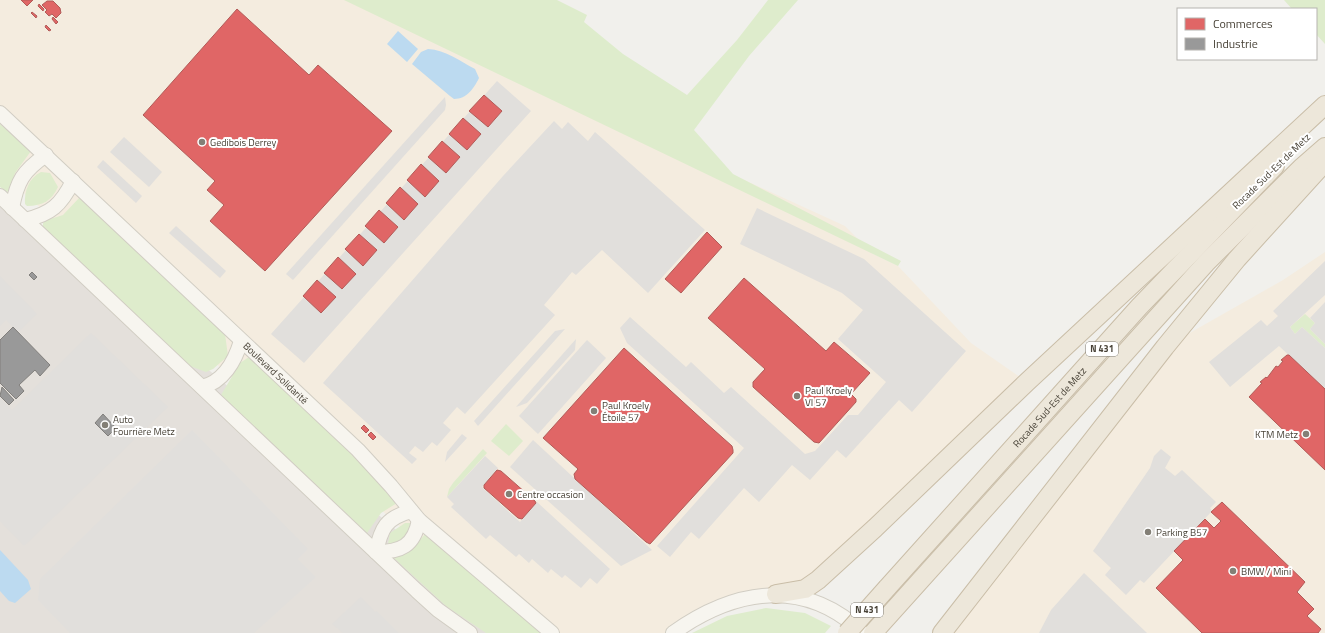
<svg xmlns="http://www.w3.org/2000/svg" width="1325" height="633" viewBox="0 0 1325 633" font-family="'Titillium Web',sans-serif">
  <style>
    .commercial { fill: #f4ecdf }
    .industrial { fill: #e4e0db }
    .green { fill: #deeccc }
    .parking { fill: #e1dfdc }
    .water { fill: #bcdaf0 }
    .shops { fill: #e06666; stroke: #b25b58 }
    .industry { fill: #999; stroke: #817f7c }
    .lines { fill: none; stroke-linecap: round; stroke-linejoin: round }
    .secondary-casing { stroke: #d1cdc3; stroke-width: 16 }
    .highway-casing { stroke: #c9bda7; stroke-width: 20 }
    .secondary { stroke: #f7f5ef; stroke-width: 14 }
    .highway { stroke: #ede7da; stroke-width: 18 }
    .highway-bridge-casing { stroke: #c9bda7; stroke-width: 20; stroke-linecap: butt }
    .highway-bridge { stroke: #ede7da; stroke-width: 18 }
    .poi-dot { fill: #837f76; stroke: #fff; stroke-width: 1.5 }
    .labels { text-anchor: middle; stroke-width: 4; stroke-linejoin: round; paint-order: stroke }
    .shield { fill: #fff; stroke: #7f7b73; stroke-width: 1 }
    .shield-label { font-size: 9px; font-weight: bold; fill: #484237 }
    .poi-label { font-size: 10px; fill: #484237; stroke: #fff; text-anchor: start }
    .street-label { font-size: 10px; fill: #484237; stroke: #fff }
  </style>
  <rect width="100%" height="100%" fill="#f1f0ec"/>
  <g class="commercial">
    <path d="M 0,0 L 350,0 L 845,226 L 873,254 L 898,266 L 971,343 L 1027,382 L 818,580 L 755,596 L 673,633 L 520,633 L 0,172 Z"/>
    <path d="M 1325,252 L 1325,633 L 942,633 L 1165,347 L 1283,280 Z"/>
  </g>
  <path class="industrial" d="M 0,192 L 517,633 L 0,633 Z"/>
  <g class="green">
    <path d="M 344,0 L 557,0 L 587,15 L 584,22 L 623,54 L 687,95 L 737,40 L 768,0 L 798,0 L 749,56 L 694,130 L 733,174 L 901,261 L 898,266 Z"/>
    <path d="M 1284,0 L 1325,0 L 1325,44 L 1316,34 L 1316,9 L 1292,9 Z"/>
    <path d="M 0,124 L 31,151 L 15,173 L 10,190 L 7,192 L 0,187 Z"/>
    <path d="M 41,172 L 50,173 L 58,187 C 52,200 43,206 27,206 L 25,204 C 24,191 29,178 41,172 Z"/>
    <path d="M 80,197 L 225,334 L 228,356 L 213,369 L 206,372 L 190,366 L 43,228 L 43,223 L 47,220 L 63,215 Z"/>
    <path d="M 1305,314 L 1315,323 L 1310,329 L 1325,344 L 1325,348 L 1302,327 L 1295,334 L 1290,327 Z"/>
    <path d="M 249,357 L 367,469 L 397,503 L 381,513 L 367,533 L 221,395 L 240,363 Z"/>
    <path d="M 506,424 L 523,441 L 509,456 L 491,441 Z"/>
    <path d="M 483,449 L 487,453 L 447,497 L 449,489 L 453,483 Z"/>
    <path d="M 405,523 L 410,523 L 413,527 L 409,537 L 392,548 L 388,544 L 390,533 Z"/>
    <path d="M 426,533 L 542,633 L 486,633 L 446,606 L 394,558 L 414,547 Z"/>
    <path d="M 766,608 L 805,613 L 831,626 L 825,633 L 692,633 L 727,616 Z"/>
  </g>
  <g class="parking">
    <path d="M 497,81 L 531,111 L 304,363 L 271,334 Z"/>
    <path d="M 445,97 L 446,105 L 445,110 L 293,280 L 286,274 Z"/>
    <path d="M 554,121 L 562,129 L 568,122 L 588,141 L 595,132 L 705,230 L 648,293 L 602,250 L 576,275 L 572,272 L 544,305 L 555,315 L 465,414 L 457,407 L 443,423 L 451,430 L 437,446 L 432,442 L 423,452 L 415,446 L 409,453 L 417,459 L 412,464 L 323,383 L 503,176 Z"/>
    <path d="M 124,137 L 162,172 L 149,187 L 110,152 Z"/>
    <path d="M 103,160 L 142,196 L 136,203 L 97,167 Z"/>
    <path d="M 757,208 L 864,259 L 966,351 L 912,412 L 899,400 L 846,458 L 837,450 L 810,480 L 792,465 L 759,502 L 744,488 L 699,539 L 691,532 L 670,557 L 657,546 L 744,448 L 627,343 L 620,328 L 630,317 L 686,367 L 691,362 L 724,393 L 731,387 L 805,454 L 815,451 L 848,415 L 858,415 L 886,382 L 838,339 L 863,310 L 842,293 L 740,244 Z"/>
    <path d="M 176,226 L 226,271 L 220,278 L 169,233 Z"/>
    <path d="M 1325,261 L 1325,295 L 1290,327 L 1295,334 L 1302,327 L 1325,348 L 1325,389 L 1279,346 L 1230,387 L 1209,362 L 1261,320 L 1267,326 L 1278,316 L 1273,311 Z"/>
    <path d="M 0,276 L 37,314 L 18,332 L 6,320 L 0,326 Z"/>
    <path d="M 1325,302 L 1325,344 L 1310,329 L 1315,323 L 1310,318 Z"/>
    <path d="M 565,329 L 478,426 L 474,421 L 555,331 Z"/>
    <path d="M 91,333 L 168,407 L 24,546 L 0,521 L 0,398 L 12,410 Z"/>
    <path d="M 576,339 L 575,350 L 527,403 L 516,407 Z"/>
    <path d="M 587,340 L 606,358 L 538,434 L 519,416 Z"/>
    <path d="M 192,430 L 308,549 L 298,559 L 316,577 L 254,633 L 70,633 L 38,600 L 40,579 Z"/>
    <path d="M 462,434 L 467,438 L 445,462 L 447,452 Z"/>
    <path d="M 533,440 L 652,550 L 621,566 L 510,467 Z"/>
    <path d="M 1161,449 L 1171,457 L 1165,468 L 1175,476 L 1182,470 L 1216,502 L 1210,508 L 1212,511 L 1144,583 L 1140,580 L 1126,595 L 1105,575 L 1111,568 L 1093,551 L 1150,468 L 1154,456 Z"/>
    <path d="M 485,456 L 498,468 L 482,487 L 520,522 L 537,502 L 610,569 L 597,584 L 590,578 L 581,588 L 565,575 L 562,578 L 551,569 L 548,573 L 532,559 L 529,563 L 519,554 L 516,557 L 490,535 L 486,539 L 451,507 L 454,504 L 447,497 Z"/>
    <path d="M 1084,573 L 1147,633 L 1039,633 L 1051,610 Z"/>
    <path d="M 361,597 L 375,612 L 377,611 L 399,633 L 343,633 L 332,624 Z"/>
  </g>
  <g class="water">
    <path d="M 398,31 L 418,49 L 407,62 L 387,44 Z"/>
    <path d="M 428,49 C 446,50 460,61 475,69 L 479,78 C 474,88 467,99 454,99 L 450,96 L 412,64 L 421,52 Z"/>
    <path d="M 0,550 L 28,580 L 31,589 L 15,603 L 9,601 L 0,591 Z"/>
  </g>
  <g class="shops">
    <path d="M 21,0 L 33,0 L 27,6 Z"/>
    <path d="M 47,1 L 53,1 L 60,8 L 61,13 L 56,18 L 52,14 L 49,16 L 45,12 L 47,10 L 42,5 Z"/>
    <path d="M 39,4 L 44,9 L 43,11 L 38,6 Z"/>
    <path d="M 237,9 L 309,75 L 318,65 L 392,131 L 265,271 L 210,221 L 224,205 L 207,190 L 215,181 L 143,115 Z"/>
    <path d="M 32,12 L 37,16 L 36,18 L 31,13 Z"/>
    <path d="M 53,17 L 58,22 L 56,24 L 52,19 Z"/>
    <path d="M 46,25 L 51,30 L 49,31 L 45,27 Z"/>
    <path d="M 484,95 L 502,111 L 488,127 L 469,111 Z"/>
    <path d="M 463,118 L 481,134 L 467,150 L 449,134 Z"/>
    <path d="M 442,141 L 460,157 L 446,173 L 428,157 Z"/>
    <path d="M 421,164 L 439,181 L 425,197 L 407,180 Z"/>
    <path d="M 400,187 L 418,204 L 404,220 L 386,203 Z"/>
    <path d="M 379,210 L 398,227 L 384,243 L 365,226 Z"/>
    <path d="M 707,232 L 722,247 L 681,293 L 665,279 Z"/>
    <path d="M 359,234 L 377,250 L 363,266 L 345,249 Z"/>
    <path d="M 338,257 L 356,274 L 342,289 L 324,273 Z"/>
    <path d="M 744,278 L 826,351 L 834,342 L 870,373 L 851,394 L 856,399 L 856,402 L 819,443 L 814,442 L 753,387 L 753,382 L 765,369 L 708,318 Z"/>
    <path d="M 317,280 L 336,297 L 321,313 L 303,296 Z"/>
    <path d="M 624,348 L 705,422 L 732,446 L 733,450 L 733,453 L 650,544 L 646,542 L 575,479 L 574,474 L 578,469 L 543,438 Z"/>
    <path d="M 1287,355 L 1289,355 L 1325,389 L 1325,470 L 1249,397 L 1262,383 L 1260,382 L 1266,377 L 1267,378 L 1276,366 L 1278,367 L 1283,361 L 1281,360 Z"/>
    <path d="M 364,425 L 369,430 L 366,433 L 361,428 Z"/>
    <path d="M 371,432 L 376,437 L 373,440 L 368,435 Z"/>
    <path d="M 497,470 L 501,471 L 535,501 L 536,503 L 522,519 L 518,518 L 484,488 L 484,485 Z"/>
    <path d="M 1222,502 L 1305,582 L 1297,592 L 1314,609 L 1307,616 L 1321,629 L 1318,633 L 1202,633 L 1156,588 L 1183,560 L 1174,551 L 1205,519 L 1214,528 L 1221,521 L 1211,512 Z"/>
  </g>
  <g class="industry">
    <path d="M 32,272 L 37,277 L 34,280 L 29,275 Z"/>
    <path d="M 13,327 L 50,365 L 40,376 L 35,370 L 19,385 L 24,391 L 16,399 L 0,383 L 0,340 Z"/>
    <path d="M 2,387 L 14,400 L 9,405 L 0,396 Z"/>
    <path d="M 103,414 L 116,428 L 108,436 L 95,423 Z"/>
  </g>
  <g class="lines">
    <g class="secondary-casing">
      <g id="secondary">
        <path id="s1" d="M 0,113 L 358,450 L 391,486 L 419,520 L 552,633"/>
        <path d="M 0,196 L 417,591 L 438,610 L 470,633"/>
        <path d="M 12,208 C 17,181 23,171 46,155"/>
        <path d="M 25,220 C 51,214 61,205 73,181"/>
        <path d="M 202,387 C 223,382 235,361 241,341"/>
        <path d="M 376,552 C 401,552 414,546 419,520"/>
        <path d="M 376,552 C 381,528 386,518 411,511"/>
        <path d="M 673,633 C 735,589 804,577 863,633"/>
      </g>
    </g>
    <g class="highway-casing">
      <g id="highway">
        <path id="s2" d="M 887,588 L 1139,307 L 1275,166"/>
        <path d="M 776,594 L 805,589 L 818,580 L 875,528 L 1027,382 L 1325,105"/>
        <path d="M 873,633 L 1206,263 L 1301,168 L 1325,147"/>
        <path d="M 942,633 L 1165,347 L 1237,259 L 1325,162"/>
      </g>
    </g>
    <use href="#secondary" class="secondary"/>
    <use href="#highway" class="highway"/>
    <g class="highway-bridge-casing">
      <path id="highway-bridge" d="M 847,633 L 887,588"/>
    </g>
    <use href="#highway-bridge" class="highway-bridge"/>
  </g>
  <g class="poi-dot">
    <circle cx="202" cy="142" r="4"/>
    <circle cx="797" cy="396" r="4"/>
    <circle cx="594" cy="411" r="4"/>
    <circle cx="105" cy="425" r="4"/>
    <circle cx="1306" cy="434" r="4"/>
    <circle cx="509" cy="494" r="4"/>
    <circle cx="1148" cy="532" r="4"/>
    <circle cx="1233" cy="571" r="4"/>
  </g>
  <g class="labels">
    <g class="shield">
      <rect x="1086" y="342" width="32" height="14" rx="3"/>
      <rect x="851" y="603" width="32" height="14" rx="3"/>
    </g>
    <g class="shield-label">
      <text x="1102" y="352">N 431</text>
      <text x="867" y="613">N 431</text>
    </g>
    <g class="poi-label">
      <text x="210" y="146">Gedibois Derrey</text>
      <text x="805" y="394">Paul Kroely<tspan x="805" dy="12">VI 57</tspan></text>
      <text x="602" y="409">Paul Kroely<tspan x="602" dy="12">Étoile 57</tspan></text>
      <text x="113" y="423">Auto<tspan x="113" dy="12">Fourrière Metz</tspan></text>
      <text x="1298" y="438" text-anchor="end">KTM Metz</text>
      <text x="517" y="498">Centre occasion</text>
      <text x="1156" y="536">Parking B57</text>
      <text x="1241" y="575">BMW / Mini</text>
    </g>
    <g class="street-label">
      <text transform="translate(1271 171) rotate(-44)" y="4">Rocade Sud-Est de Metz</text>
      <text dy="4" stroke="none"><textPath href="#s1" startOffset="379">Boulevard Solidarité</textPath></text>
      <text dy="4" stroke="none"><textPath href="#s2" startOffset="243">Rocade Sud-Est de Metz</textPath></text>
    </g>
  </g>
  <rect x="1177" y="8" width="140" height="52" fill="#ffffff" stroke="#b6b3af"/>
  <rect x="1185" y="18" width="20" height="12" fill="#e06666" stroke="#b6b3af"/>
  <text x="1213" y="28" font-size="12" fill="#484237">Commerces</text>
  <rect x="1185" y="38" width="20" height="12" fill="#999999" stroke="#b6b3af"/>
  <text x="1213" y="48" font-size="12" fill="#484237">Industrie</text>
</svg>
